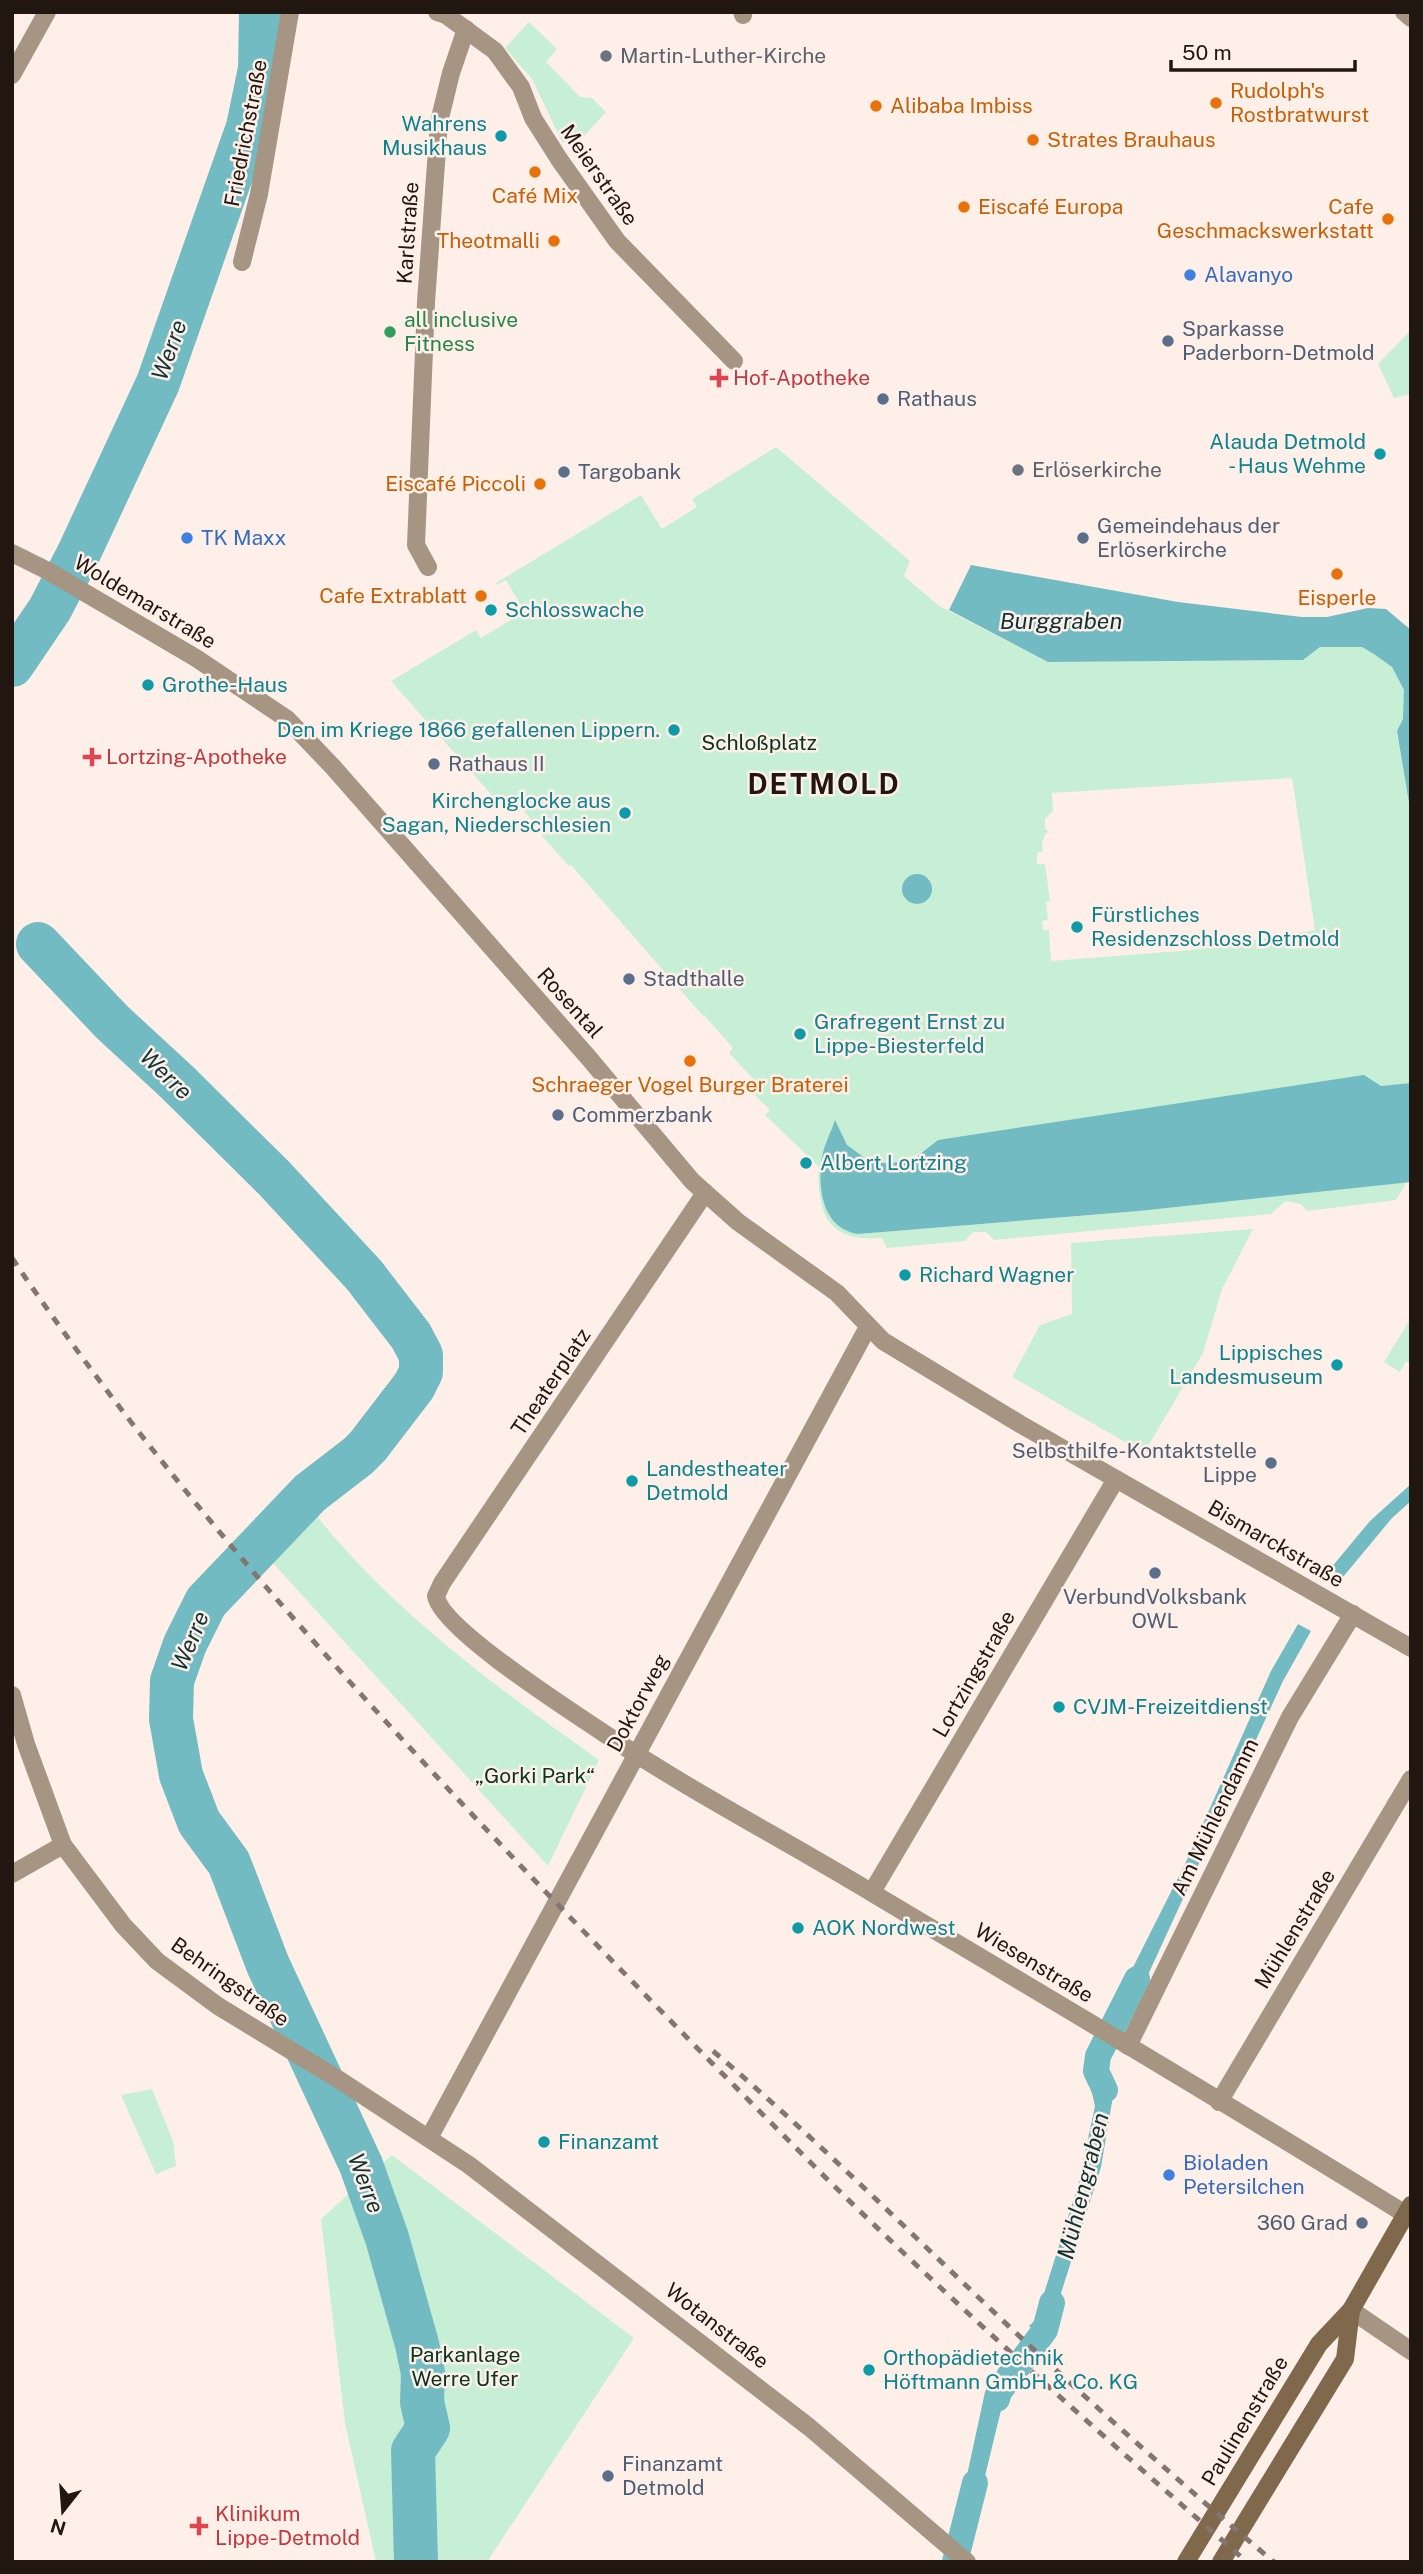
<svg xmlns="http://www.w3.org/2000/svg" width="1423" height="2574" viewBox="0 0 1423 2574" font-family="'Public Sans',sans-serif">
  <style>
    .green { fill: #c7efd6; fill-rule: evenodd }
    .water { fill: #72bbc2 }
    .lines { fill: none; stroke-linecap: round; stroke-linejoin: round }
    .canal { stroke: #72bbc2; stroke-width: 26 }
    .river { stroke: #72bbc2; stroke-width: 44 }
    .minor { stroke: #a59582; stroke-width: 18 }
    .tertiary { stroke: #a59582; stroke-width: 18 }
    .secondary { stroke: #7f684c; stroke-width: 18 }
    .rail { stroke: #837670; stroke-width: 5; stroke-dasharray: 9 9; stroke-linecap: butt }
    .worship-dot { fill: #6b7280; stroke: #fef0e9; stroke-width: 2.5 }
    .food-dot { fill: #e8710a; stroke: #fef0e9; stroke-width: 2.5 }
    .culture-dot { fill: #0f9aa8; stroke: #fef0e9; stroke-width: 2.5 }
    .shop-dot { fill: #3f7fe0; stroke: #fef0e9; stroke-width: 2.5 }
    .leisure-dot { fill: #2e9e5b; stroke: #fef0e9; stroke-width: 2.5 }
    .service-dot { fill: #5c6f8a; stroke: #fef0e9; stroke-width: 2.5 }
    .health-dot { fill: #e0444e; stroke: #fef0e9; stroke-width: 2.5 }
    .labels { text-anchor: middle; stroke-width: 5; stroke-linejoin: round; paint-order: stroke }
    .worship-label { font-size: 21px; fill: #5b616d; stroke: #fef0e9; text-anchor: start }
    .food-label { font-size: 21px; fill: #c56008; stroke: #fef0e9; text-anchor: start }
    .culture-label { font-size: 21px; fill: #0d838f; stroke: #fef0e9; text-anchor: start }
    .street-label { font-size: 21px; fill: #211610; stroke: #fef0e9 }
    .shop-label { font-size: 21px; fill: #366cbe; stroke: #fef0e9; text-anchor: start }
    .leisure-label { font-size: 21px; fill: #27864d; stroke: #fef0e9; text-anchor: start }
    .service-label { font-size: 21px; fill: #4e5e75; stroke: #fef0e9; text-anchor: start }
    .health-label { font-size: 21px; fill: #be3a42; stroke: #fef0e9; text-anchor: start }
    .park-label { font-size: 21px; fill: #073520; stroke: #fef0e9 }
    .water-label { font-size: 23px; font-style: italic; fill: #0e3336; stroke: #fef0e9 }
    .district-label { font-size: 28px; font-weight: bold; letter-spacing: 2px; fill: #211610; stroke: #fef0e9 }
  </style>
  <rect width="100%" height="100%" fill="#fef0e9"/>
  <g class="green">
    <path d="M 529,22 L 557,49 L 546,62 L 580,97 L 592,98 L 606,112 L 577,144 L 562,142 L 532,79 L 505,48 Z"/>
    <path d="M 1411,330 L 1411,394 L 1394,398 L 1378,364 Z"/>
    <path d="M 776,447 L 910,561 L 904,576 L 939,606 L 1048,662 L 1303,660 L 1320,647 L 1362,647 L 1374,653 L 1392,667 L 1404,690 L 1404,719 L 1397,732 L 1411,815 L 1411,1083 L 938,1140 C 910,1162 879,1177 848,1146 C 842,1140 839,1128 835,1121 L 822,1156 L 821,1192 L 858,1234 L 1139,1211 L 1407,1182 L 1396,1200 L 1307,1211 L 1301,1204 L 1286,1201 L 1271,1214 L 994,1240 L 986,1232 L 973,1232 L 965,1241 L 887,1248 L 882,1238 C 827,1242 818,1215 818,1166 L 765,1115 L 770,1110 L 750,1090 L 757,1083 L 729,1053 L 733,1048 L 704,1015 L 703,1016 L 571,865 L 569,866 L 541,835 L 542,832 L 513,799 L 503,808 L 391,681 L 476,630 L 481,638 L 516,617 L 514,613 L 522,607 L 506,580 L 497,585 L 496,583 L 641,495 L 662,529 L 697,507 L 692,499 ZM 1292,778 L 1315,930 L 1192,950 L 1051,961 L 1049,930 L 1043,930 L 1042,921 L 1048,920 L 1046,902 L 1050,901 L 1045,864 L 1037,864 L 1037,853 L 1043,851 L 1042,842 L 1046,833 L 1049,833 L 1045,828 L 1045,819 L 1053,811 L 1052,793 Z"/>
    <path d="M 1253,1229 L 1222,1289 L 1203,1353 L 1144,1453 L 1012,1377 L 1040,1325 L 1072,1314 L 1071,1243 Z"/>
    <path d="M 1411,1318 L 1411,1364 L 1406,1361 L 1400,1372 L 1384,1362 Z"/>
    <path d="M 316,1515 C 395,1614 497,1687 599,1760 L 548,1866 L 272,1562 Z"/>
    <path d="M 152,2089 L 173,2141 L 176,2166 L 156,2174 L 121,2095 Z"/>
    <path d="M 392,2155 L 634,2338 L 487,2562 L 376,2562 L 345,2423 L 321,2219 Z"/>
  </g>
  <g class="water">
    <path d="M 971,565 L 1178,602 L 1302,617 L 1327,617 L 1368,608 L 1386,609 L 1411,630 L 1411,815 L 1397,731 L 1403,719 L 1404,690 L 1392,667 L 1374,654 L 1362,647 L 1320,647 L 1303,660 L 1048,662 L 949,610 Z"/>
    <circle cx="917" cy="889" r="15"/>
    <path d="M 1364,1075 L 1381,1086 L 1411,1083 L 1411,1182 L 1139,1211 L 858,1234 C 822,1229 817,1187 822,1157 C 824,1145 831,1132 835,1120 L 847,1145 L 866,1159 L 889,1164 L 916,1157 L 938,1140 Z"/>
    <path d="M 1411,1484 L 1411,1501 L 1392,1518 L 1343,1577 L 1330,1569 L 1370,1521 Z"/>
    <path d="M 1298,1624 L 1311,1631 L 1283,1681 L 1130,2014 L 1114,2005 L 1185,1864 L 1271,1671 Z"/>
    <path d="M 1090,2052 L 1106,2060 L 1114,2090 L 1101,2167 L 1049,2331 L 1043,2339 L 1029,2326 L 1036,2319 L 1078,2185 L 1095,2106 L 1087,2072 Z"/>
    <path d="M 1004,2359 L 1019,2373 L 1004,2398 L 984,2480 L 967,2520 L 959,2512 L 985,2392 Z"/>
  </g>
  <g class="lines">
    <g class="canal">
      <path d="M 1105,2090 L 1096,2071 L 1098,2056 L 1137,1979"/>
      <path d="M 997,2399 L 999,2392 L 1045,2330 L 1052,2303"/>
      <path d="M 955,2562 L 975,2483"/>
    </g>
    <g class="river">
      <path d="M 12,665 L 50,609 L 78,555 L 158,383 L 248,127 L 260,69 L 261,12"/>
      <path d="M 38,944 L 112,1022 L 177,1082 L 274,1178 L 364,1275 L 411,1336 L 421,1355 L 421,1372 L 414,1386 L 368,1446 L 358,1456 L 310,1493 L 206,1602 L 185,1644 L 172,1681 L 171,1719 L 181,1775 L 199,1822 L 229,1863 L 268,1965 L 361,2165 L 387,2238 L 417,2344 L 423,2373 L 422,2402 L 428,2428 L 413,2451 L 416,2562"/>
    </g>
    <g class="minor">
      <path d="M 437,12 L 446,15 L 495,51 L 521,87 L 533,118 L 559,159 L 617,241 L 734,361"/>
      <path d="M 742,12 L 743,15"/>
      <path d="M 1404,12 L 1411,18"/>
      <path d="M 242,262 L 259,194 L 290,12"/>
      <path d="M 12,553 L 48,571 L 196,658 L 287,719 L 333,767 L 588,1057 L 692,1181 L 738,1222 L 837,1293 L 883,1341 L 1020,1424 L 1411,1648"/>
      <path d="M 428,567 L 416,545 L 426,302 L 439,122 L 451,73 L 466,29"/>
      <path d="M 705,1193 L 442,1583 L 436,1596 C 441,1629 574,1713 605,1734 C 692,1792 785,1840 874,1894 C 1052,2000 1230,2105 1405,2214"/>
      <path d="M 12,1874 L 63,1845"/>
      <path d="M 872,1892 L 1116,1479"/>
      <path d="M 1128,2046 L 1290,1717 L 1353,1614"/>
      <path d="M 1219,2102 L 1411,1779"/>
      <path d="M 429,2138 L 868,1327"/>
      <path d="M 1351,2310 L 1411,2351"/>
    </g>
    <g class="tertiary">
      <path d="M 12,75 L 47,12"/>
      <path d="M 12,1695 L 26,1744 L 63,1845 L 123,1925 L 157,1961 L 218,2006 L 341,2081 L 469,2165 L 809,2427 L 967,2562"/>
    </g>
    <g class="secondary">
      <path d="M 1186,2562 L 1319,2344 L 1351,2310 L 1411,2205"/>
      <path d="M 1221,2562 L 1345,2359 L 1351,2310"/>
    </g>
    <g class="rail">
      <path d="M 12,1258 C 166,1486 352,1689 541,1887 C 635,1985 730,2082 826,2178 C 961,2311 1104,2437 1247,2562"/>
      <path d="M 713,2051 C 818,2140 915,2238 1016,2333 C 1100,2411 1186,2488 1274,2562"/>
    </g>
  </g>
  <g class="worship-dot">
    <circle cx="606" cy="56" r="7"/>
    <circle cx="1018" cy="470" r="7"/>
  </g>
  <g class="food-dot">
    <circle cx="1216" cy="103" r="7"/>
    <circle cx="876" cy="106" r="7"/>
    <circle cx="1033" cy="140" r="7"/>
    <circle cx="535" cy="172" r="7"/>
    <circle cx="964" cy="207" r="7"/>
    <circle cx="1388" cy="219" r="7"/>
    <circle cx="554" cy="241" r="7"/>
    <circle cx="540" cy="484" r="7"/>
    <circle cx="1337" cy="574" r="7"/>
    <circle cx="481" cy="596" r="7"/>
    <circle cx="690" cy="1061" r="7"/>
  </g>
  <g class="culture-dot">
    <circle cx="501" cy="136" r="7"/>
    <circle cx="1380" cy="454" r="7"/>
    <circle cx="491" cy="610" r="7"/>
    <circle cx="148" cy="685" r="7"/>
    <circle cx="674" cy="730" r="7"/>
    <circle cx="625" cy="813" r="7"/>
    <circle cx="1077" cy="927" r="7"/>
    <circle cx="800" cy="1034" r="7"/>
    <circle cx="806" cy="1163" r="7"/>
    <circle cx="905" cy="1275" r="7"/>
    <circle cx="1337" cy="1365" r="7"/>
    <circle cx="632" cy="1481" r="7"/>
    <circle cx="1059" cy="1707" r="7"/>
    <circle cx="798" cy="1928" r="7"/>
    <circle cx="544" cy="2142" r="7"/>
    <circle cx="869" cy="2370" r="7"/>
  </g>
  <g class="shop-dot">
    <circle cx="1190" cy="275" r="7"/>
    <circle cx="187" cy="538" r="7"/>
    <circle cx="1169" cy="2175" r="7"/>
  </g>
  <circle class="leisure-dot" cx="390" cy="332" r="7"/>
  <g class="service-dot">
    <circle cx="1168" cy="341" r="7"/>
    <circle cx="883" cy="399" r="7"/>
    <circle cx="564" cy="472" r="7"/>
    <circle cx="1083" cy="538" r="7"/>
    <circle cx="434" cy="764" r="7"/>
    <circle cx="629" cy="979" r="7"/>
    <circle cx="558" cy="1115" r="7"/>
    <circle cx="1271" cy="1463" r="7"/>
    <circle cx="1155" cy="1573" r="7"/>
    <circle cx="1362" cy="2223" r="7"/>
    <circle cx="608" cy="2476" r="7"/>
  </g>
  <g class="health-dot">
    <path d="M715.5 367.5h7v7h7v7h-7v7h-7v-7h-7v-7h7z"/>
    <path d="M88.5 746.5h7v7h7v7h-7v7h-7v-7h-7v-7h7z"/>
    <path d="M195.5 2515.5h7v7h7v7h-7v7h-7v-7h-7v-7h7z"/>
  </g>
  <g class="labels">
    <g class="worship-label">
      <text x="620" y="63">Martin-Luther-Kirche</text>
      <text x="1032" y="477">Erlöserkirche</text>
    </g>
    <g class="food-label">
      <text x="1230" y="98">Rudolph's<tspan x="1230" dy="24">Rostbratwurst</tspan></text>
      <text x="890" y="113">Alibaba Imbiss</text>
      <text x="1047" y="147">Strates Brauhaus</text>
      <text x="535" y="203" text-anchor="middle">Café Mix</text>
      <text x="978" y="214">Eiscafé Europa</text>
      <text x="1374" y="214" text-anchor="end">Cafe<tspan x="1374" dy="24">Geschmackswerkstatt</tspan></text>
      <text x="540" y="248" text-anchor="end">Theotmalli</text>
      <text x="526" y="491" text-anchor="end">Eiscafé Piccoli</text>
      <text x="467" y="603" text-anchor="end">Cafe Extrablatt</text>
      <text x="1337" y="605" text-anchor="middle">Eisperle</text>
      <text x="690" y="1092" text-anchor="middle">Schraeger Vogel Burger Braterei</text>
    </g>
    <g class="culture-label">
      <text x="487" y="131" text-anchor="end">Wahrens<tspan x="487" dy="24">Musikhaus</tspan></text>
      <text x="1366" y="449" text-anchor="end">Alauda Detmold<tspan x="1366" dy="24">- Haus Wehme</tspan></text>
      <text x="505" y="617">Schlosswache</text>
      <text x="162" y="692">Grothe-Haus</text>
      <text x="660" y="737" text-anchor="end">Den im Kriege 1866 gefallenen Lippern.</text>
      <text x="611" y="808" text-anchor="end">Kirchenglocke aus<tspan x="611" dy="24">Sagan, Niederschlesien</tspan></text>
      <text x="1091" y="922">Fürstliches<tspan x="1091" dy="24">Residenzschloss Detmold</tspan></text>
      <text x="814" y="1029">Grafregent Ernst zu<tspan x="814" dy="24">Lippe-Biesterfeld</tspan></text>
      <text x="820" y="1170">Albert Lortzing</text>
      <text x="919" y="1282">Richard Wagner</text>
      <text x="1323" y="1360" text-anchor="end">Lippisches<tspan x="1323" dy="24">Landesmuseum</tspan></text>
      <text x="646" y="1476">Landestheater<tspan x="646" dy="24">Detmold</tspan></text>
      <text x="1073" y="1714">CVJM-Freizeitdienst</text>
      <text x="812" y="1935">AOK Nordwest</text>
      <text x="558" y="2149">Finanzamt</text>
      <text x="883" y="2365">Orthopädietechnik<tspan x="883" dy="24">Höftmann GmbH &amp; Co. KG</tspan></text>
    </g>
    <g class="street-label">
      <text transform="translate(246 133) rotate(-79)" y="7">Friedrichstraße</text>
      <text transform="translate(599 175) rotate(55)" y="7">Meierstraße</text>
      <text transform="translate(408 233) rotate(-86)" y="7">Karlstraße</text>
      <text transform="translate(145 602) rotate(31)" y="7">Woldemarstraße</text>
      <text transform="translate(570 1003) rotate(48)" y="7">Rosental</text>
      <text transform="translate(551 1382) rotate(-56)" y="7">Theaterplatz</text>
      <text transform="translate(1276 1544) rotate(30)" y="7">Bismarckstraße</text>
      <text transform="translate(974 1674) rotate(-60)" y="7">Lortzingstraße</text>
      <text transform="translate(638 1703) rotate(-62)" y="7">Doktorweg</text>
      <text transform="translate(1215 1817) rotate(-64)" y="7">Am Mühlendamm</text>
      <text transform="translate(1295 1929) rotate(-59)" y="7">Mühlenstraße</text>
      <text transform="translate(1034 1963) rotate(31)" y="7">Wiesenstraße</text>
      <text transform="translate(230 1982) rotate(35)" y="7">Behringstraße</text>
      <text transform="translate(717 2326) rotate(38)" y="7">Wotanstraße</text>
      <text transform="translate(1245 2421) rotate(-59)" y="7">Paulinenstraße</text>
    </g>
    <g class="shop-label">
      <text x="1204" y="282">Alavanyo</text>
      <text x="201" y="545">TK Maxx</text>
      <text x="1183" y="2170">Bioladen<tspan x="1183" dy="24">Petersilchen</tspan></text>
    </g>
    <g class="leisure-label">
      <text x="404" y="327">all inclusive<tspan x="404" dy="24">Fitness</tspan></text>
    </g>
    <g class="service-label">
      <text x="1182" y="336">Sparkasse<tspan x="1182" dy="24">Paderborn-Detmold</tspan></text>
      <text x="897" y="406">Rathaus</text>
      <text x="578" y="479">Targobank</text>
      <text x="1097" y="533">Gemeindehaus der<tspan x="1097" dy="24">Erlöserkirche</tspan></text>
      <text x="448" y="771">Rathaus II</text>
      <text x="643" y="986">Stadthalle</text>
      <text x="572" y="1122">Commerzbank</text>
      <text x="1257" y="1458" text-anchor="end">Selbsthilfe-Kontaktstelle<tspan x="1257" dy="24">Lippe</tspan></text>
      <text x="1155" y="1604" text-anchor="middle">VerbundVolksbank<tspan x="1155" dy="24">OWL</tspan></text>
      <text x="1348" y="2230" text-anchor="end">360 Grad</text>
      <text x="622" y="2471">Finanzamt<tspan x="622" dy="24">Detmold</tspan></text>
    </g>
    <g class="health-label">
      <text x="733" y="385">Hof-Apotheke</text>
      <text x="106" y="764">Lortzing-Apotheke</text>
      <text x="215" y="2521">Klinikum<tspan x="215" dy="24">Lippe-Detmold</tspan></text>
    </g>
    <g class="park-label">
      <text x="759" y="750">Schloßplatz</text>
      <text x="535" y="1783">„Gorki Park“</text>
      <text x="465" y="2362">Parkanlage<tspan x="465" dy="24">Werre Ufer</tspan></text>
    </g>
    <g class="water-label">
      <text transform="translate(169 350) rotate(-70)" y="8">Werre</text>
      <text x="1061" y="629">Burggraben</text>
      <text transform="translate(166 1074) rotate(44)" y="8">Werre</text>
      <text transform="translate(190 1641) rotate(-67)" y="8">Werre</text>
      <text transform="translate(366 2183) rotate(69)" y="8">Werre</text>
      <text transform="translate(1083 2186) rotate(-76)" y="8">Mühlengraben</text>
    </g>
    <g class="district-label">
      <text x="824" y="794">DETMOLD</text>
    </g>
  </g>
  <rect width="1423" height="2574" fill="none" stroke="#211610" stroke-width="28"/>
  <g transform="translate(63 2511) rotate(197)" stroke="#fef0e9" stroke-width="5" paint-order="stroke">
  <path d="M0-5L12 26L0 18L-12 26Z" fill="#211610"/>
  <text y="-10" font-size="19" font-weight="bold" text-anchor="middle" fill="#211610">N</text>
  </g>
  <path d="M1171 60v10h184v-10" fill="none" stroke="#211610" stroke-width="3.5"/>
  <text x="1182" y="60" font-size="21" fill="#211610" stroke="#fef0e9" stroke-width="5" paint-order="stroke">50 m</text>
</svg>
